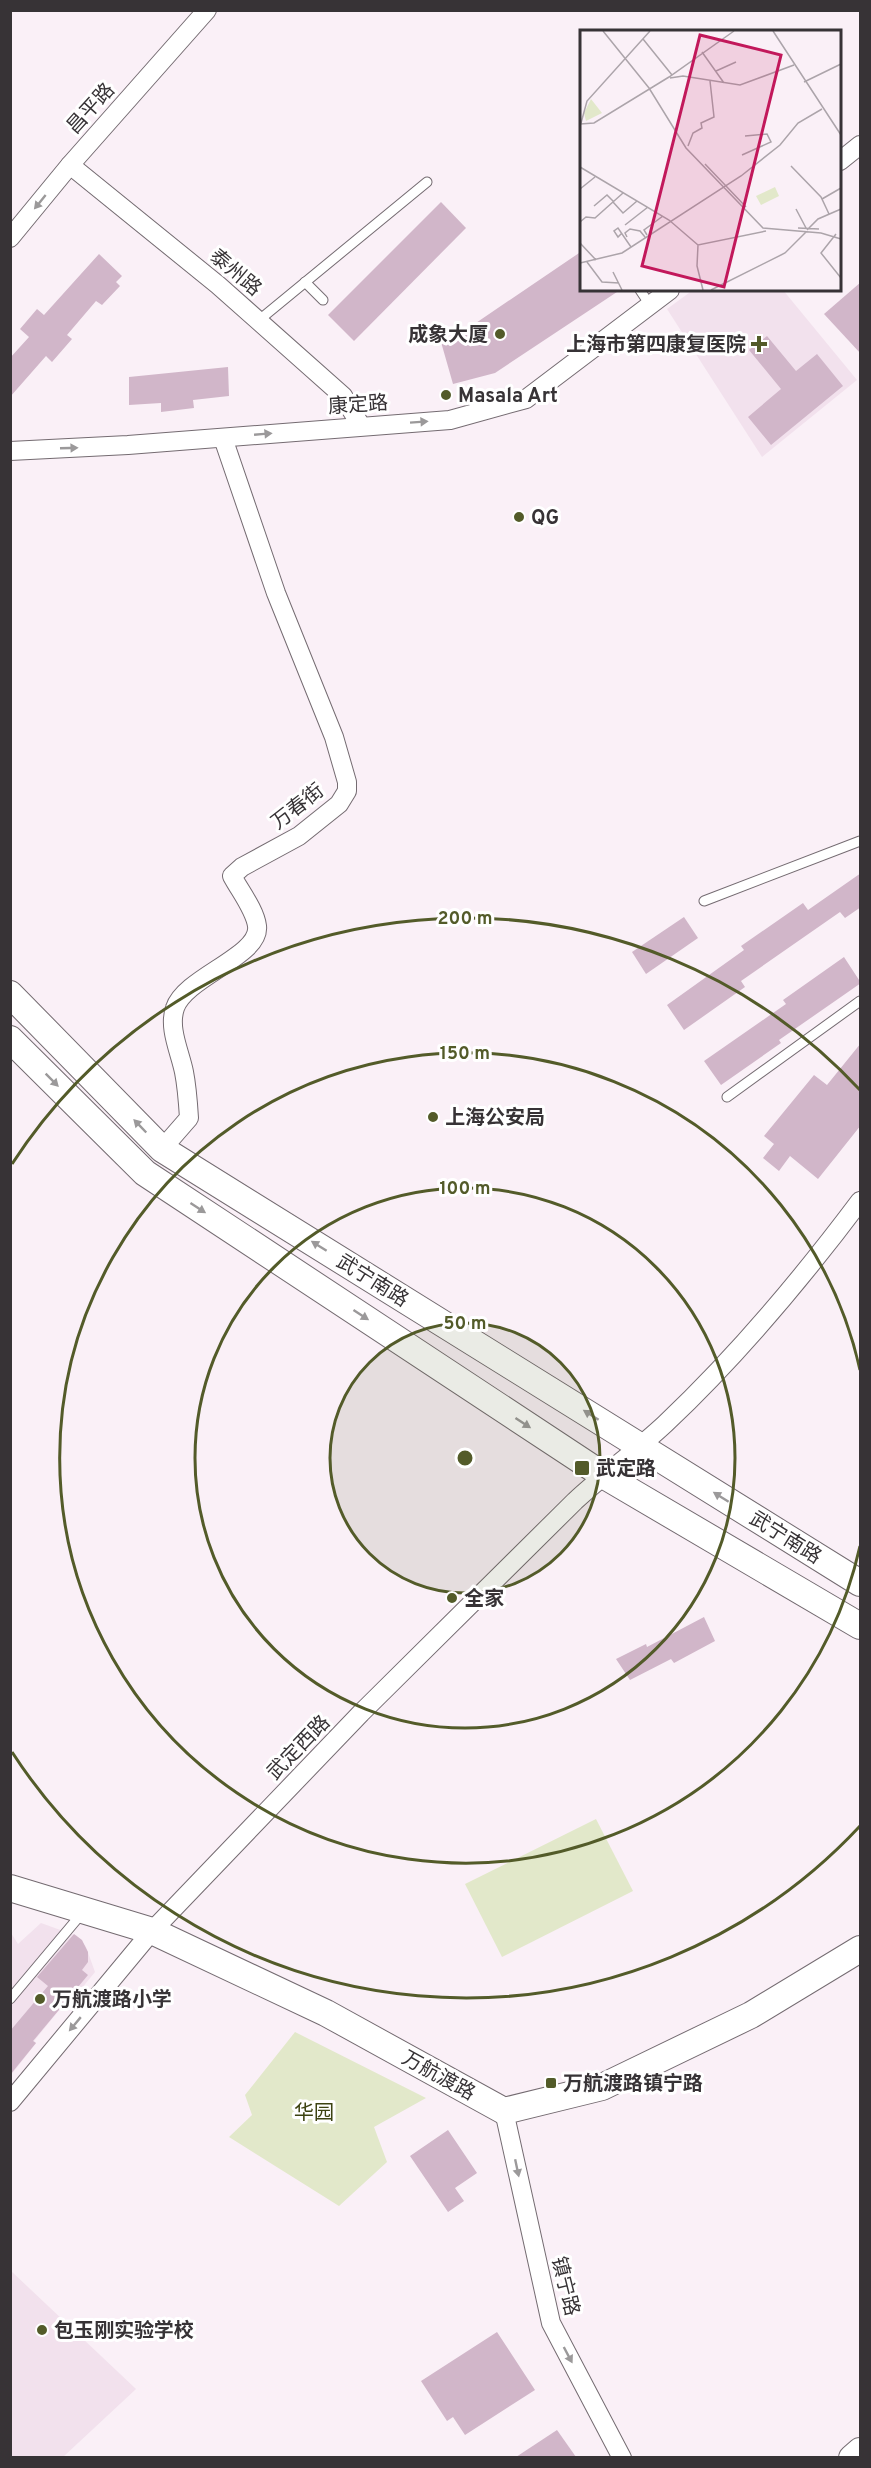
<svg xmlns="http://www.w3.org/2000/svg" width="871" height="2468" viewBox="0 0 871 2468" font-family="Overpass,'Noto Sans SC',sans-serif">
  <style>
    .built { fill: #f2e1ed }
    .green { fill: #e2e8ca }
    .building { fill: #d1b6c9 }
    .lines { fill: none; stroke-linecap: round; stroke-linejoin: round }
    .lane-casing { stroke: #746b71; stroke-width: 11 }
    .street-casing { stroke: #746b71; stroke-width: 20 }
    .secondary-casing { stroke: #746b71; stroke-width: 28 }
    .lane { stroke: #fff; stroke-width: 9 }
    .street { stroke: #fff; stroke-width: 18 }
    .secondary { stroke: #fff; stroke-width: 26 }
    .oneway { fill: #9b999a }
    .ring { fill: none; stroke: #535b29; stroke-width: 3 }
    .poi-dot { fill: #535b29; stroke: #fff; stroke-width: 2 }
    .labels { text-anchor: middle; stroke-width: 6; stroke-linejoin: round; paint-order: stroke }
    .street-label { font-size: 20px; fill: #373336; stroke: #fff }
    .poi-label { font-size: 20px; font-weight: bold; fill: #373336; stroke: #fff; text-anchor: start }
    .park-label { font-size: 20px; fill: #3d4312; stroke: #fff }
    .inset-road { fill: none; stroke: #aca4aa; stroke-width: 1.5 }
    .view { fill: #c2185b; fill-opacity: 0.15; stroke: #c2185b; stroke-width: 3 }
    .inset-edge { fill: none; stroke: #373336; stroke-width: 3 }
    .centre { fill: #535b29; stroke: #fff; stroke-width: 3 }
    .ring-label { font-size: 18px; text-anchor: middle; font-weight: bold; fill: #535b29; stroke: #fff; stroke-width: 6; stroke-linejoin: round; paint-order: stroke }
  </style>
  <rect width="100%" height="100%" fill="#faf0f7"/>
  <g class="built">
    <path d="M 693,290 L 783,290 L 857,380 L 762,457 L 667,309 Z"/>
    <path d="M 41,1923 L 77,1936 L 86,1947 L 95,1972 L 72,2000 L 69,1998 L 34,2041 L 36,2043 L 11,2075 L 11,1933 L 18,1944 Z"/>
    <path d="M 11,2271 L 136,2389 L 63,2457 L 11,2457 Z"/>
  </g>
  <g class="green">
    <path d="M 596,1819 L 633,1891 L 502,1957 L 465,1884 Z"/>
    <path d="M 295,2032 L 426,2098 L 374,2127 L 387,2162 L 339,2206 L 229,2137 L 252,2115 L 245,2095 Z"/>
  </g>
  <g class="building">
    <path d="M 441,202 L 466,228 L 354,341 L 328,315 Z"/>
    <path d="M 582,251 L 582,290 L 620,290 L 495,373 L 453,384 L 441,342 L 470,327 Z"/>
    <path d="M 99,254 L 122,276 L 116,282 L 120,286 L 102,305 L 96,301 L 67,335 L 72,339 L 52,362 L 46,356 L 10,397 L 10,358 L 29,337 L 20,329 L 37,309 L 44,315 Z"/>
    <path d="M 861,282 L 861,354 L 824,314 Z"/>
    <path d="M 767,336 L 796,371 L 817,354 L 843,386 L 771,445 L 748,417 L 781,389 L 749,350 Z"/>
    <path d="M 228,367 L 229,396 L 193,400 L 194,408 L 161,412 L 161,403 L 129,405 L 129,377 Z"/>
    <path d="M 861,873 L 861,907 L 845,918 L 840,912 L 741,981 L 745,987 L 684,1030 L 667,1005 L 744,950 L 741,946 L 803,903 L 808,910 Z"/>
    <path d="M 684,917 L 698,938 L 646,974 L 632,952 Z"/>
    <path d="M 844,957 L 861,983 L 779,1040 L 781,1043 L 721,1085 L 704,1061 L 786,1004 L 783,1000 Z"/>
    <path d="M 861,1043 L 861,1125 L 818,1179 L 790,1156 L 779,1171 L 763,1158 L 774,1144 L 764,1136 L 814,1075 L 827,1085 Z"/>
    <path d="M 704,1617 L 715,1641 L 674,1663 L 671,1659 L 630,1680 L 616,1659 L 646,1644 L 647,1647 Z"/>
    <path d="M 74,1934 L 82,1940 L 88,1952 L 88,1962 L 82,1970 L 88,1975 L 33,2041 L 36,2043 L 10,2075 L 10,2031 L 48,1986 L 37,1977 Z"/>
    <path d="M 448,2130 L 477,2173 L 455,2188 L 464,2201 L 448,2212 L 410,2156 Z"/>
    <path d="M 497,2332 L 535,2390 L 465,2435 L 453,2417 L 447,2421 L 421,2381 Z"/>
    <path d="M 557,2430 L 576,2457 L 516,2457 Z"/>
  </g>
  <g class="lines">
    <g class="lane-casing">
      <g id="lane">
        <path d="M 305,282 L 323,300"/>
        <path d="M 640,290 L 650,305"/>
        <path d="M 258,321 L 427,182"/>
        <path d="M 704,901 L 860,841"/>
        <path d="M 727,1097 L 860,1001"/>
        <path d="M 10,1999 L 83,1912"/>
      </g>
    </g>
    <g class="street-casing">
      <g id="street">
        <path d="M 840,161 L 860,145"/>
        <path d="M 70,165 L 218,285 L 343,396 L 361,426"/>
        <path d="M 10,238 L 70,165 L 207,10"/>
        <path d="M 10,451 L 128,445 L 450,420 L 526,399 L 670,290"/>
        <path d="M 162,1149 L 189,1118 C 188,1102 187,1087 184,1072 C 180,1052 168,1028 175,1008 C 185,977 261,956 257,926 C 255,910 240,891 232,876 L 242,867 L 299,836 L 339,804 L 347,791 L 347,782 L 334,737 L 276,593 L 223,438"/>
        <path d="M 10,2102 L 152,1931 L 361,1713 L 575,1501 C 604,1474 636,1451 665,1424 C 738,1355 800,1281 860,1201"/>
        <path d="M 504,2111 L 551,2323 L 622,2458"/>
      </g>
    </g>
    <g class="secondary-casing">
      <g id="secondary">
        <path d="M 10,994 L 162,1149 L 860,1583"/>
        <path d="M 10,1039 L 145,1173 L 603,1475 L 860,1626"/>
        <path d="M 10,1888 L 152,1931 L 326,2013 L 504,2111 L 602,2087 L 751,2015 L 860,1949"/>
        <path d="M 852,2458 L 860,2451"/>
      </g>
    </g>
    <use href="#lane" class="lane"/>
    <use href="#street" class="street"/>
    <use href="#secondary" class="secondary"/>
  </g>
  <defs><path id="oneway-solid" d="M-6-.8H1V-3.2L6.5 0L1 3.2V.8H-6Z" transform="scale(1.5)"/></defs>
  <g class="oneway">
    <use href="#oneway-solid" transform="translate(40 202) rotate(129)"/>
    <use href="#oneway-solid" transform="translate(419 422) rotate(-4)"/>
    <use href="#oneway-solid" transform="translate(263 434) rotate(-5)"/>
    <use href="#oneway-solid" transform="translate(69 448) rotate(-2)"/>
    <use href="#oneway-solid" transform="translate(52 1080) rotate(45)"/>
    <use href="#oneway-solid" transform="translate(140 1126) rotate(-134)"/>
    <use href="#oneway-solid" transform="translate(198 1208) rotate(33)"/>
    <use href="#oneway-solid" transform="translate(319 1246) rotate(-148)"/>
    <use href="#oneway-solid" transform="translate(361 1315) rotate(33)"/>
    <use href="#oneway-solid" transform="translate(591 1415) rotate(-148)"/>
    <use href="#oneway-solid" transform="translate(523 1423) rotate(33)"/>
    <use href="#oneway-solid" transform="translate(721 1497) rotate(-148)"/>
    <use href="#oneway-solid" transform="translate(75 2024) rotate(130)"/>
    <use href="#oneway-solid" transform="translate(517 2168) rotate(78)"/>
    <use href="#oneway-solid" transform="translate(568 2355) rotate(62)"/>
  </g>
  <circle cx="465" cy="1458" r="135" fill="#535b29" fill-opacity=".12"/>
  <g class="ring">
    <circle cx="465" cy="1458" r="135"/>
    <circle cx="465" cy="1458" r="270"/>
    <path d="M860 1546A405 405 0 1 1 860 1370"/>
    <path d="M860 1826A540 540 0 0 1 12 1752M12 1164A540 540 0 0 1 860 1090"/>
  </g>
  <g class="poi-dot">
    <circle cx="500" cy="334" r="6"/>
    <path d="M756 335h6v6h6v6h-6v6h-6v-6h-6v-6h6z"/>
    <circle cx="446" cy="395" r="6"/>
    <circle cx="519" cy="517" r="6"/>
    <circle cx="433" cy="1117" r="6"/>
    <rect x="574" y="1460" width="16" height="16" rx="3"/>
    <circle cx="452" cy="1598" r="6"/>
    <circle cx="40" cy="1999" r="6"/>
    <rect x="545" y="2077" width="12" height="12" rx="3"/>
    <circle cx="42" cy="2330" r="6"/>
  </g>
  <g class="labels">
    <g class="street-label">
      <text transform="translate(90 108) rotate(-48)" y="7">昌平路</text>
      <text transform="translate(236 272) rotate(40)" y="7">泰州路</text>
      <text transform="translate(358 404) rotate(-4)" y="7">康定路</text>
      <text transform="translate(297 806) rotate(-38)" y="7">万春街</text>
      <text transform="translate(373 1280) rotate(32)" y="7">武宁南路</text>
      <text transform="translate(786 1537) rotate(32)" y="7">武宁南路</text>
      <text transform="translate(298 1747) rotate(-46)" y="7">武定西路</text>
      <text transform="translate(439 2075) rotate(29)" y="7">万航渡路</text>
      <text transform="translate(566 2286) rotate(76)" y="7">镇宁路</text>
    </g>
    <g class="poi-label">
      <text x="488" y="341" text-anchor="end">成象大厦</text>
      <text x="746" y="351" text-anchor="end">上海市第四康复医院</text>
      <text x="458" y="402">Masala Art</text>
      <text x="531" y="524">QG</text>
      <text x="445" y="1124">上海公安局</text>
      <text x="596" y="1475">武定路</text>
      <text x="464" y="1605">全家</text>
      <text x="52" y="2006">万航渡路小学</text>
      <text x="563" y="2090">万航渡路镇宁路</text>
      <text x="54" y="2337">包玉刚实验学校</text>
    </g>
    <g class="park-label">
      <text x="314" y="2119">华园</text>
    </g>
  </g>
  <g transform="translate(580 30)">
    <rect width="261" height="261" fill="#faf0f7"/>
    <path d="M 11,69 L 22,83 L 6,91 L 4,83 ZM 195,157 L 199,166 L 181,175 L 176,166 Z" fill="#e2e8ca"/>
    <path class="inset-road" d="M 23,1 L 69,58 L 106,118 L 183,198 L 241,203 L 261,209M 193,1 L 261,105M 63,9 L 92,45M 122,22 L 144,53M 136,41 L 156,32M 90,48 L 103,46 L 160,55 L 214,35M 224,52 L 261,34M 1,93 L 7,71 L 70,1M 0,94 L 14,93 L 89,47 L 154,1M 108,116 L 113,103 L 122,98 L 121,93 L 134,87 L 130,51M 162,125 L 191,112 L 187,104 L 165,106M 125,134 L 166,177M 211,136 L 241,167 L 249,184M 0,137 L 89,190 L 118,215 L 186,201M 0,159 L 15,147M 242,169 L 261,158M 33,172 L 43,183 L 57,171M 14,176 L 27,165 L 34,172M 216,179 L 226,198M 0,192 L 6,187 L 15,188 L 43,163M 45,195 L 68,177M 218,198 L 239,199M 227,200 L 238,189 L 261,179M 42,203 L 38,207 L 34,201 L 38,198 L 51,217M 256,204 L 241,223 L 261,248M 67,205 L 64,200 L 83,186M 47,207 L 45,203 L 50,199 L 60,201 L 65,207M 0,213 L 16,230M 118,215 L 117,236 L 123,260M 7,232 L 22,252 L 39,253M 0,233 L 42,223 L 161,146 L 200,115 L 218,93 L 242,79M 33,242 L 42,260M 131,260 L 205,223 L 226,202"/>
    <path class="view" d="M 120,5 L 201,25 L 144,257 L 62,236 Z"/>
    <rect width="261" height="261" class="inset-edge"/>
  </g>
  <circle cx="465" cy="1458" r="9" class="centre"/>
  <g class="ring-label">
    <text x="465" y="924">200 m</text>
    <text x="465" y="1059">150 m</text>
    <text x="465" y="1194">100 m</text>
    <text x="465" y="1329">50 m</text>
  </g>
  <rect width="871" height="2468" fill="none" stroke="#373336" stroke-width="24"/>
</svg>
